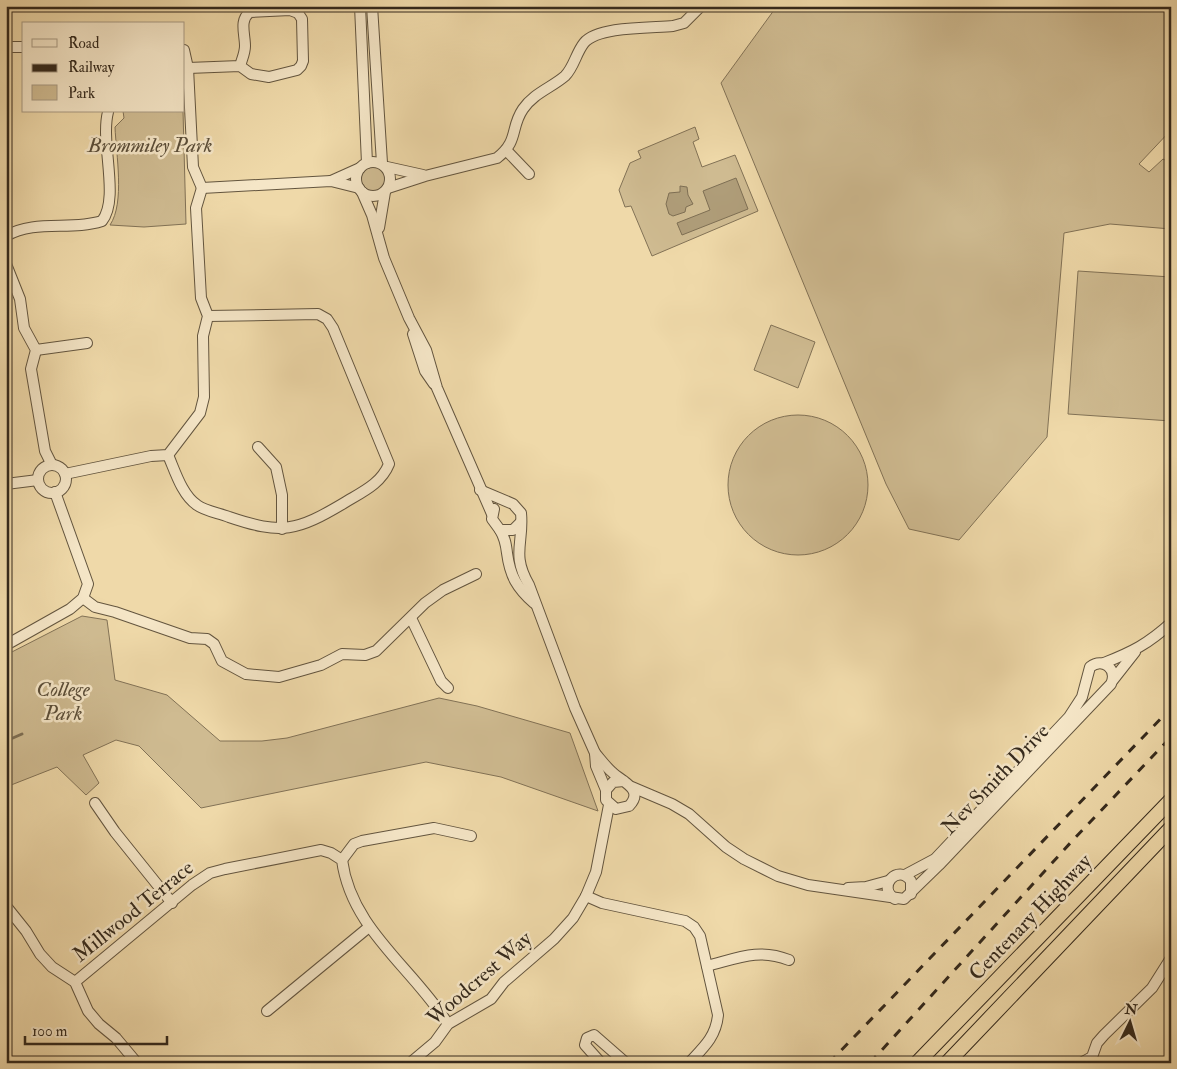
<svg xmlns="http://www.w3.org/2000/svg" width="1177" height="1069" viewBox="0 0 1177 1069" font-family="'IM FELL Double Pica',serif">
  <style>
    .green { fill: #cfbb91; stroke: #827256 }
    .water { fill: #af9d79; stroke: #7e6f54 }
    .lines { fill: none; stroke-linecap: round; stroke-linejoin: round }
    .stream { stroke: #7e6f54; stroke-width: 3 }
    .minor-casing { stroke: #63553f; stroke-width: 12 }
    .highway-casing { stroke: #34291c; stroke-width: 16 }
    .minor { stroke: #f5e6c7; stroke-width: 10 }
    .highway { stroke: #efd9a9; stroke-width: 14 }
    .rail { stroke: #34291c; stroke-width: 3; stroke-dasharray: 9 9; stroke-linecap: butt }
    .labels { text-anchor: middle; stroke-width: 5; stroke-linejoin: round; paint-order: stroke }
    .park-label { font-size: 21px; font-style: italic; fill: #5b4e39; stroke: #f5e6c7 }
    .street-label { font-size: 21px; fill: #34291c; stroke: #f5e6c7 }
  </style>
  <rect width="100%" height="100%" fill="#efd9a9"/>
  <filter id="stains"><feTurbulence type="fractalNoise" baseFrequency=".004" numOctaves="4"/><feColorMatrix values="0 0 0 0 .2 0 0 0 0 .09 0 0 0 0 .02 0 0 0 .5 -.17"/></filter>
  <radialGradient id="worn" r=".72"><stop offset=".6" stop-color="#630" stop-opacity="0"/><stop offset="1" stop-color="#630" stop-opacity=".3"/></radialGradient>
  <g class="green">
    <path d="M 777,6 L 1171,6 L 1171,130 L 1139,164 L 1149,172 L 1163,159 L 1171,163 L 1171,229 L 1110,224 L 1064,233 L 1047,437 L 959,540 L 909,529 L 886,484 L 721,83 Z"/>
    <path d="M 123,111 L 183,111 L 186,224 L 144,227 L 110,225 C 125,203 116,154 115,127 L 124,118 Z"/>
    <path d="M 695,127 L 699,139 L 693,142 L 702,167 L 735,155 L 758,211 L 652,256 L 631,206 L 625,207 L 619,190 L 630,163 L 641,158 L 638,151 Z"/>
    <circle cx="374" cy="179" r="13"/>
    <path d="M 1078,271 L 1171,277 L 1171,421 L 1068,414 Z"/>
    <path d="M 771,325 L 815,342 L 798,388 L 754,370 Z"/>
    <circle cx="798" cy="485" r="70"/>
    <path d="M 82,616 L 107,620 L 115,680 L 167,695 L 220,741 L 262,741 L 287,738 L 439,698 L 477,706 L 570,733 L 598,811 L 501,777 L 426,762 L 201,808 L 139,746 L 116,740 L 83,755 L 99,783 L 86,795 L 57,767 L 6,787 L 6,655 Z"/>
  </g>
  <g class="water">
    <path d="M 736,178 L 748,209 L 682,235 L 677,223 L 710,210 L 703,191 Z"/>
    <path d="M 680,186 L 687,187 L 688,195 L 693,204 L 686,207 L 685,212 L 673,216 L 669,214 L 666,204 L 669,193 L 680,192 Z"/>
  </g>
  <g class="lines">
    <path class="stream" d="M 6,741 L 22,734"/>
    <g class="minor-casing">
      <g id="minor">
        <path d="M 360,6 L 367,163"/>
        <path d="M 372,6 L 382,163"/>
        <path d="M 6,47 L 24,47"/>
        <path d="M 184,50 L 188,68 L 193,167 L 202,188"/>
        <path d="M 188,68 L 240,66 L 251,74 L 269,77 L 297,70 L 301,66 L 303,61 L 302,19 L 298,13 L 290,10 L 250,12 C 239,20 245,34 245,46 C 245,53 242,59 240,66"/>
        <path d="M 506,150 L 529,174"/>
        <circle cx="373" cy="179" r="17"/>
        <path d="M 387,167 L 423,175"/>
        <path d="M 331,181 L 360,168"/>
        <path d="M 202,188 L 331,181 L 359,188"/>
        <path d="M 388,188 L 425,176 L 497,158 C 519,141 510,128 523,109 C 534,93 551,88 565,76 C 574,67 576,53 584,43 C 598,26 651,28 673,26 L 684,23 L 701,6"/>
        <path d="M 362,192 L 372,215 L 384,258 L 409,318 L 426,350 L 437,388 L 492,514"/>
        <path d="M 379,228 L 385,192"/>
        <path d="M 6,236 C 35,219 71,231 102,221 C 120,198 100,143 108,112"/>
        <path d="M 6,264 L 20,299 L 24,328 L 36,350 L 31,369 L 45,451 L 52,465"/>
        <path d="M 413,334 L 425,371 L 434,384"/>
        <path d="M 36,350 L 87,343"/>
        <path d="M 258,447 L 276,467 L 282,495 L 282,529"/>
        <path d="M 168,455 C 175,471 182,495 197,505 C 205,511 219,513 229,517 C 282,535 297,531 344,503 C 362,492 381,484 389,464 L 333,328 L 327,319 L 318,314 L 208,316"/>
        <circle cx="52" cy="479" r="14"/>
        <path d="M 65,474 L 151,456 L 168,455 L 200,413 L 204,397 L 203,336 L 208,316 L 201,298 L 196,208 L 202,188"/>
        <path d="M 6,484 L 38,480"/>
        <path d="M 480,490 L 513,504 L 521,513 C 524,543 511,554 529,585 L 575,708 L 595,753 L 596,766 L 606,790"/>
        <path d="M 494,509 L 492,519 L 500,530 L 513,530 L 521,522"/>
        <path d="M 500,530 C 505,538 506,544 507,553 C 510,576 517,588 534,603"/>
        <path d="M 83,598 L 95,607 L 115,612 L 190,638 L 207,639 L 214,644 L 222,661 L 246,674 L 279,677 L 321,665 L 342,654 L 365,655 L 376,651 L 425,603 L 443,590 L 476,574"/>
        <path d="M 411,618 L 441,681 L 448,688"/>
        <path d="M 6,645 L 70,609 L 83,598 L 88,584 L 55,492"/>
        <path d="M 1104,663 C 1132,652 1148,644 1171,623"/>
        <path d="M 1113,680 L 1135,652"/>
        <path d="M 595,753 C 601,760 606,767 612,772 C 622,782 645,789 629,806 L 616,809 L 606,800 L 606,790 L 613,782 L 624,781"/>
        <path d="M 632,787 L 672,804 L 689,814 L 726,847 L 744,859 L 778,876 L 808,885 L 904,899 L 939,865 L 1111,684 C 1118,669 1103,657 1090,667 L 1082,697 L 1069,717 L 935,859 L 905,875"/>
        <path d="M 95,803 L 115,832 L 172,903"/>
        <path d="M 342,860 L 354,844 L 362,841 L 434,828 L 471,836"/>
        <path d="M 848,888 L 866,887 L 888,881"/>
        <path d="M 586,896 L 602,903 L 685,921 L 694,927 L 700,936 L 718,1015 C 716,1037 703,1048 689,1063"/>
        <path d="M 895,899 C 876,887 898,863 911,881 L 911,894"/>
        <path d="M 6,906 L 26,931 L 40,954 L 52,967 L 75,982 L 88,1011 L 99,1024 L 116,1038 L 137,1063"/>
        <path d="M 707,966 C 738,958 759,948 789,960"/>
        <path d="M 75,982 L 192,885 L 210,873 L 225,869 L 321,850 L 331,853 L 342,860 C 351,929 413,968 448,1024"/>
        <path d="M 267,1011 L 369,927"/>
        <path d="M 410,1063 L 435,1042 L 448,1024 L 491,999 L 504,982 L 554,939 L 573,918 L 586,896 L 596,872 L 609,805"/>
        <path d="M 601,1063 L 585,1045 L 587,1038 L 594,1035 L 626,1063"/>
        <path d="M 1081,1063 L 1092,1057 L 1097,1043 L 1104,1035 L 1152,988 L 1171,958"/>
      </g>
    </g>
    <g class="highway-casing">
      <g id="highway">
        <path d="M 917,1063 L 1171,800"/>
        <path d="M 947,1063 L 1171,828"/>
      </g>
    </g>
    <use href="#minor" class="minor"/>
    <use href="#highway" class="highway"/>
    <g class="rail">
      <path d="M 829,1063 L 1171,708"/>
      <path d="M 870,1063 L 1073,840 L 1171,737"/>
    </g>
  </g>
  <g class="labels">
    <g class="park-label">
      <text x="150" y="152">Brommiley Park</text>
      <text x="63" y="696">College<tspan x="63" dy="24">Park</tspan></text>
    </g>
    <g class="street-label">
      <text transform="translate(995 779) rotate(-46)" y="7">Nev Smith Drive</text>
      <text transform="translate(133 911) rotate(-39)" y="7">Millwood Terrace</text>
      <text transform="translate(1030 917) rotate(-46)" y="7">Centenary Highway</text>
      <text transform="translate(479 978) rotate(-41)" y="7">Woodcrest Way</text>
    </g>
  </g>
  <rect width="1177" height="1069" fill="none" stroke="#efd9a9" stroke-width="25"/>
  <rect x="8" y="8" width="1162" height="1054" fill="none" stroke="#34291c" stroke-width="2.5"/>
  <rect x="12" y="12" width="1152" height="1044" fill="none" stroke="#34291c"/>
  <rect x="22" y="22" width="162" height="90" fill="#f5e6c7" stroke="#a89a83"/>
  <rect x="32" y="39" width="25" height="8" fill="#f5e6c7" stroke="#a89a83"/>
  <text x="68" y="48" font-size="15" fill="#34291c">Road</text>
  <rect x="32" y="64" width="25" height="8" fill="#34291c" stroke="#a89a83"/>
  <text x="68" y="72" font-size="15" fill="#34291c">Railway</text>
  <rect x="32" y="85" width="25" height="15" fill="#cfbb91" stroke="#a89a83"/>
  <text x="68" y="98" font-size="15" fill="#34291c">Park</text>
  <g transform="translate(1130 1022) rotate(5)" stroke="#f5e6c7" stroke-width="4" paint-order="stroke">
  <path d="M0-4L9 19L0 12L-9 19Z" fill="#34291c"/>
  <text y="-8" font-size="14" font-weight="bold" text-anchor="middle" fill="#34291c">N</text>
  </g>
  <path d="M25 1036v8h142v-8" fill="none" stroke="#34291c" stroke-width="2.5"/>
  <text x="32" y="1036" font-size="15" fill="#34291c" stroke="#f5e6c7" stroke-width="4" paint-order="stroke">100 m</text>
  <rect width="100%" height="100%" filter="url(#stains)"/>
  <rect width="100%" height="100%" fill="url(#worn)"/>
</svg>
